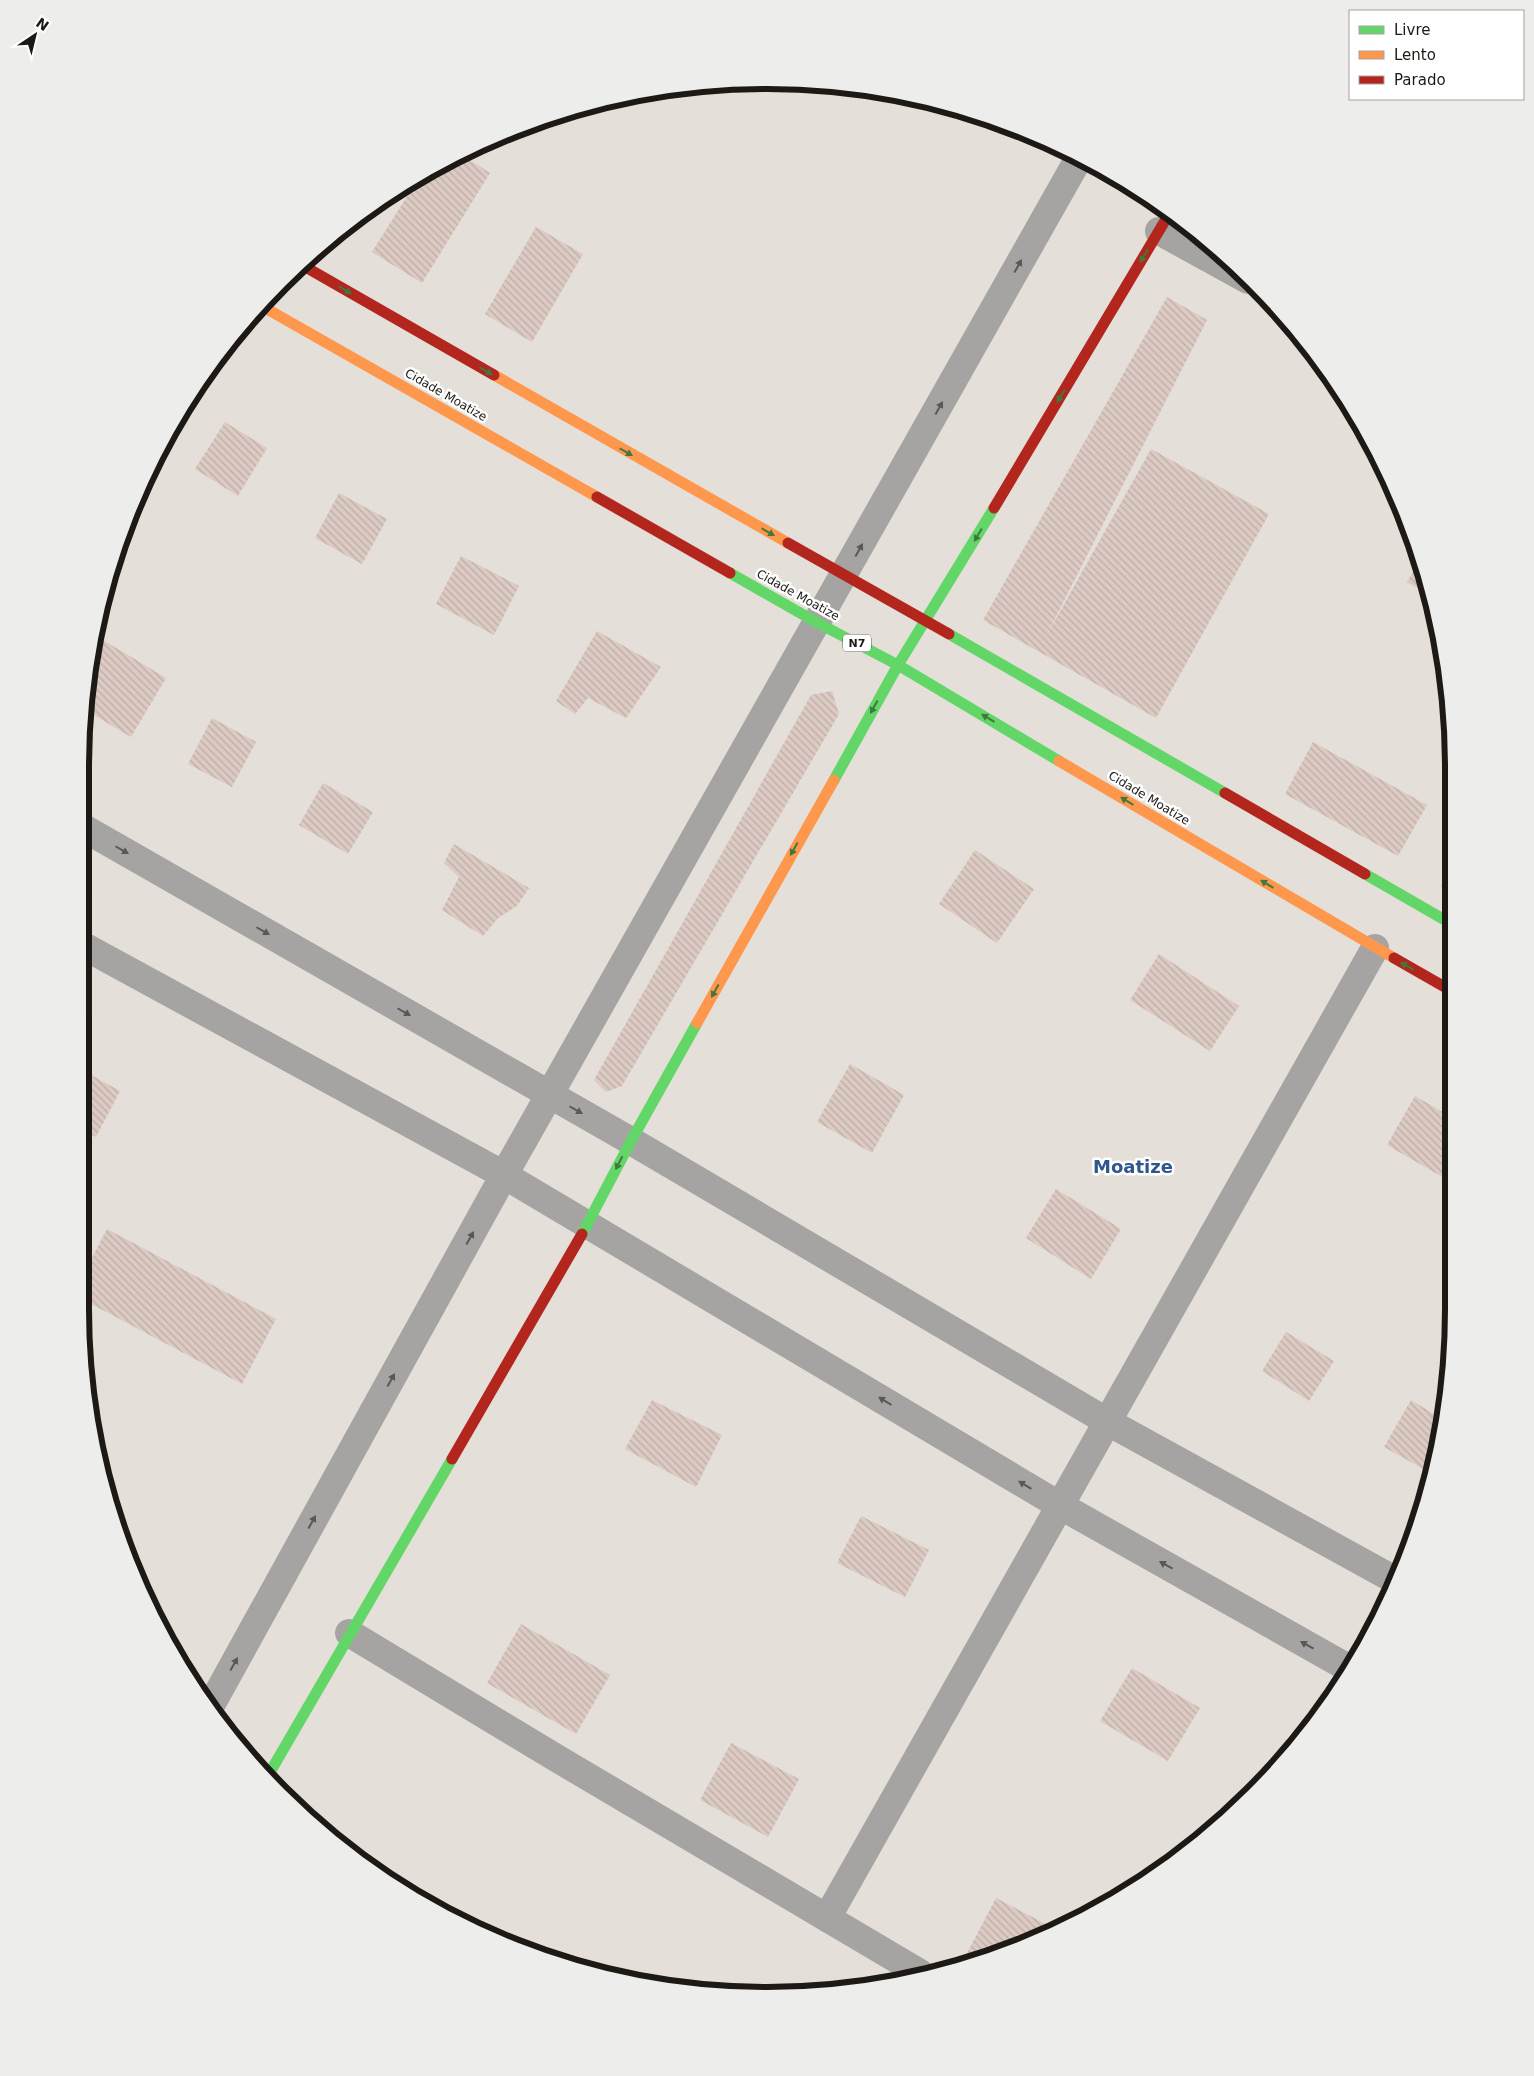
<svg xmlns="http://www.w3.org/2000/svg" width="1534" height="2076" viewBox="0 0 1534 2076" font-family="'DejaVu Sans',sans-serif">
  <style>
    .building { fill: url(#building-back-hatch) }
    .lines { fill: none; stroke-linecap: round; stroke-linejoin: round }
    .street { stroke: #a5a4a2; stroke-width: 28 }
    .fast { stroke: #63d668; stroke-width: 11 }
    .slow { stroke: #ff974d; stroke-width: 11 }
    .jam { stroke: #b3261e; stroke-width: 11 }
    .oneway { fill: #40783e }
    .oneway2 { fill: #5a5854 }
    .labels { text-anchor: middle; stroke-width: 5; stroke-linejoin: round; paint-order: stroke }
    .shield { fill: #fff; stroke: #615e5b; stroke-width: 1 }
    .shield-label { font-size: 11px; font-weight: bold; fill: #1d1915 }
    .street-label { font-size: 12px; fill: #1d1915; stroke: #fff }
    .district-label { font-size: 18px; font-weight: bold; fill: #2f568d; stroke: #fff }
    .rim { fill: none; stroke: #1d1915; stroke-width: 6 }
  </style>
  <defs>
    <pattern id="building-back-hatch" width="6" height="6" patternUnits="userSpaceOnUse" patternTransform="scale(1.25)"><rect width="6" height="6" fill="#dccac3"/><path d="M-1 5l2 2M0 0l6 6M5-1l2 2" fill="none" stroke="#bcada7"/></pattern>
  </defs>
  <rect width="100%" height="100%" fill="#e4dfd9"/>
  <g class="building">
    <path d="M 459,153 L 490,173 L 422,283 L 372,252 L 418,179 Z"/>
    <path d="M 536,227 L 583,254 L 532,342 L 485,314 Z"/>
    <path d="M 1167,297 L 1207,320 L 1045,638 L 1151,449 L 1269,514 L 1156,718 L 983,620 Z"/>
    <path d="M 225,422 L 267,448 L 238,496 L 195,469 Z"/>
    <path d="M 339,493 L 387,519 L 362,564 L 315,538 Z"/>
    <path d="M 461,556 L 519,586 L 494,635 L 436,604 Z"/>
    <path d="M 1418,564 L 1425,592 L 1407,582 Z"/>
    <path d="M 597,631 L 661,667 L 626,718 L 588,698 L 575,714 L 556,701 Z"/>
    <path d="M 103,640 L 166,678 L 131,737 L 87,711 L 95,654 Z"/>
    <path d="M 832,691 L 839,714 L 622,1086 L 606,1092 L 594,1080 L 811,695 Z"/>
    <path d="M 212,718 L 256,742 L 232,787 L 188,764 Z"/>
    <path d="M 1313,742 L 1427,805 L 1398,856 L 1285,794 Z"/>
    <path d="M 323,783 L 373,812 L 348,854 L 299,825 Z"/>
    <path d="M 454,844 L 529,888 L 517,906 L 498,918 L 483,936 L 442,910 L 459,877 L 444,863 Z"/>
    <path d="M 975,850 L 1034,889 L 997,943 L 939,904 Z"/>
    <path d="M 1449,871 L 1449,891 L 1441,886 Z"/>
    <path d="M 1159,954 L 1239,1006 L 1210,1051 L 1130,1000 Z"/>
    <path d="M 850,1064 L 904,1095 L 872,1153 L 817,1122 Z"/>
    <path d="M 80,1069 L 120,1091 L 96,1137 L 80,1128 Z"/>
    <path d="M 1415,1096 L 1451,1117 L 1451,1166 L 1444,1178 L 1387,1145 Z"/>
    <path d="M 1056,1189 L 1121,1229 L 1091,1279 L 1026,1238 Z"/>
    <path d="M 107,1229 L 276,1319 L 242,1384 L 80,1298 L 80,1281 Z"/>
    <path d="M 1286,1332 L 1334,1361 L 1309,1401 L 1262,1371 Z"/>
    <path d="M 652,1400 L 722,1435 L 696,1487 L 625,1449 Z"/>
    <path d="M 1411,1400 L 1442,1419 L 1435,1463 L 1429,1472 L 1384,1447 Z"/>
    <path d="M 861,1516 L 929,1550 L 905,1597 L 837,1563 Z"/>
    <path d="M 521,1624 L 610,1675 L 576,1734 L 487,1683 Z"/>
    <path d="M 1132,1668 L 1200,1708 L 1168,1761 L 1100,1721 Z"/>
    <path d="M 731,1743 L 799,1779 L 768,1837 L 700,1800 Z"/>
    <path d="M 996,1898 L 1055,1929 L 1030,1944 L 970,1960 L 965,1957 Z"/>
  </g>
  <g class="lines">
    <g class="street">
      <path d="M 1159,231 L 1248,280"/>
      <path d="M 80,826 L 631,1141 L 1108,1422 L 1393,1579"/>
      <path d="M 80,944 L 504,1175 L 1059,1505 L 1350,1669"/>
      <path d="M 349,1633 L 558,1759 L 920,1973"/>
      <path d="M 210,1707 L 504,1175 L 1079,158"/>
      <path d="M 827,1918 C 1009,1594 1193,1272 1375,948"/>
    </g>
    <g class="fast">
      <path d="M 730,573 L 816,622 L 898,665 L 1059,761"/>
      <path d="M 949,634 L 1225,793"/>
      <path d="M 834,780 L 898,665 L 994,508"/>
      <path d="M 1365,874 L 1450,923"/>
      <path d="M 582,1234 L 631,1141 L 697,1023"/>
      <path d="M 269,1774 L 452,1459"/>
    </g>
    <g class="slow">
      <path d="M 260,305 L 597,497"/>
      <path d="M 494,375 L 788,543"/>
      <path d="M 1059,761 L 1394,958"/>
      <path d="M 697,1023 L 834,780"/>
    </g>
    <g class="jam">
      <path d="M 302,265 L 494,375"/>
      <path d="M 597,497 L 730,573"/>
      <path d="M 994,508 L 1169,214"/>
      <path d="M 788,543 L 949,634"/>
      <path d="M 1225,793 L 1365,874"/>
      <path d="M 1394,958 L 1450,990"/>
      <path d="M 452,1459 L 582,1234"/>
    </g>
  </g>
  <defs><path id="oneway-solid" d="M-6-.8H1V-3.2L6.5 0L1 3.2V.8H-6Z" transform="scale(1.25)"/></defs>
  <g class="oneway">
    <use href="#oneway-solid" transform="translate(1144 256) rotate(121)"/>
    <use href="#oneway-solid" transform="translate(345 290) rotate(30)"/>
    <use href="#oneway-solid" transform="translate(486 371) rotate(30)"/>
    <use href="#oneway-solid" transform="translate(1061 396) rotate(121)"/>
    <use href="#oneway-solid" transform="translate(626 452) rotate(30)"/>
    <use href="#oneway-solid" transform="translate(768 532) rotate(30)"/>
    <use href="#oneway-solid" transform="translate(978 535) rotate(121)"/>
    <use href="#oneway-solid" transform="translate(874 707) rotate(119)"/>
    <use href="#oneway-solid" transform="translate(988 718) rotate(-149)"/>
    <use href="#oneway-solid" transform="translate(1127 801) rotate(-149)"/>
    <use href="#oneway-solid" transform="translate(794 849) rotate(119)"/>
    <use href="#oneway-solid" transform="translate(1267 884) rotate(-149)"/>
    <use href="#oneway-solid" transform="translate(1407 966) rotate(-151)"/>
    <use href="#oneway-solid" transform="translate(715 991) rotate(119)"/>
    <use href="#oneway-solid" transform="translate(619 1163) rotate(117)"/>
  </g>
  <g class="oneway2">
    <use href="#oneway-solid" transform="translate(1018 266) rotate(-61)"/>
    <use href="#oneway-solid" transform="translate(939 408) rotate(-61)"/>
    <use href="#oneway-solid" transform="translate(859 550) rotate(-61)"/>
    <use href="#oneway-solid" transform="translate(122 850) rotate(30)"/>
    <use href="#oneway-solid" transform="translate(263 931) rotate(30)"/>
    <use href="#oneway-solid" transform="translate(404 1012) rotate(30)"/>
    <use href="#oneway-solid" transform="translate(576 1110) rotate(30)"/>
    <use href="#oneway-solid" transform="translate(470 1238) rotate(-61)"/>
    <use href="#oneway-solid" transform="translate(391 1380) rotate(-61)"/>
    <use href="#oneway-solid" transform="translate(885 1401) rotate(-149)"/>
    <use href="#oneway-solid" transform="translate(1025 1485) rotate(-149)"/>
    <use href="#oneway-solid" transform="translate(312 1522) rotate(-61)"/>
    <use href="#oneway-solid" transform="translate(1166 1565) rotate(-151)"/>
    <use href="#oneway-solid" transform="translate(1307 1645) rotate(-151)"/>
    <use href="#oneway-solid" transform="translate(234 1664) rotate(-61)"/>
  </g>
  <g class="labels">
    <rect class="shield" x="843" y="634.5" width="28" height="17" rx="4"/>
    <g class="shield-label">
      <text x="857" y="647">N7</text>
    </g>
    <g class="street-label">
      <text transform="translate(446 395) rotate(30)" y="4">Cidade Moatize</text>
      <text transform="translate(798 595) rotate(29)" y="4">Cidade Moatize</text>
      <text transform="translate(1149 798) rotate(31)" y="4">Cidade Moatize</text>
    </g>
    <g class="district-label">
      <text x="1133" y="1173">Moatize</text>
    </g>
  </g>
  <path d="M0 0H1534V2076H0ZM767 89H767A678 678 0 0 1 1445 767V1309A678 678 0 0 1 767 1987H767A678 678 0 0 1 89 1309V767A678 678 0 0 1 767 89Z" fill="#ededec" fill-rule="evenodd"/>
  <path class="rim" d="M767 89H767A678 678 0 0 1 1445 767V1309A678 678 0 0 1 767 1987H767A678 678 0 0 1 89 1309V767A678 678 0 0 1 767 89Z"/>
  <rect x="1349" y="10" width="175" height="90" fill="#ffffff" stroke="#a5a3a1"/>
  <rect x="1359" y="26" width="25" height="8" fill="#63d668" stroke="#a5a3a1"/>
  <text x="1394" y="35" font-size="15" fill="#1d1915">Livre</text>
  <rect x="1359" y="51" width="25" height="8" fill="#ff974d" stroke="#a5a3a1"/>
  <text x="1394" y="60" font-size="15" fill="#1d1915">Lento</text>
  <rect x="1359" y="76" width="25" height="8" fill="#b3261e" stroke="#a5a3a1"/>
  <text x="1394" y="85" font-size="15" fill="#1d1915">Parado</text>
  <g transform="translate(35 35) rotate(35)" stroke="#ffffff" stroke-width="4" paint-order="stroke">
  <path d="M0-4L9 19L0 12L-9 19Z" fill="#1d1915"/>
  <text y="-8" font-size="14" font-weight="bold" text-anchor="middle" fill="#1d1915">N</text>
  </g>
</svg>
